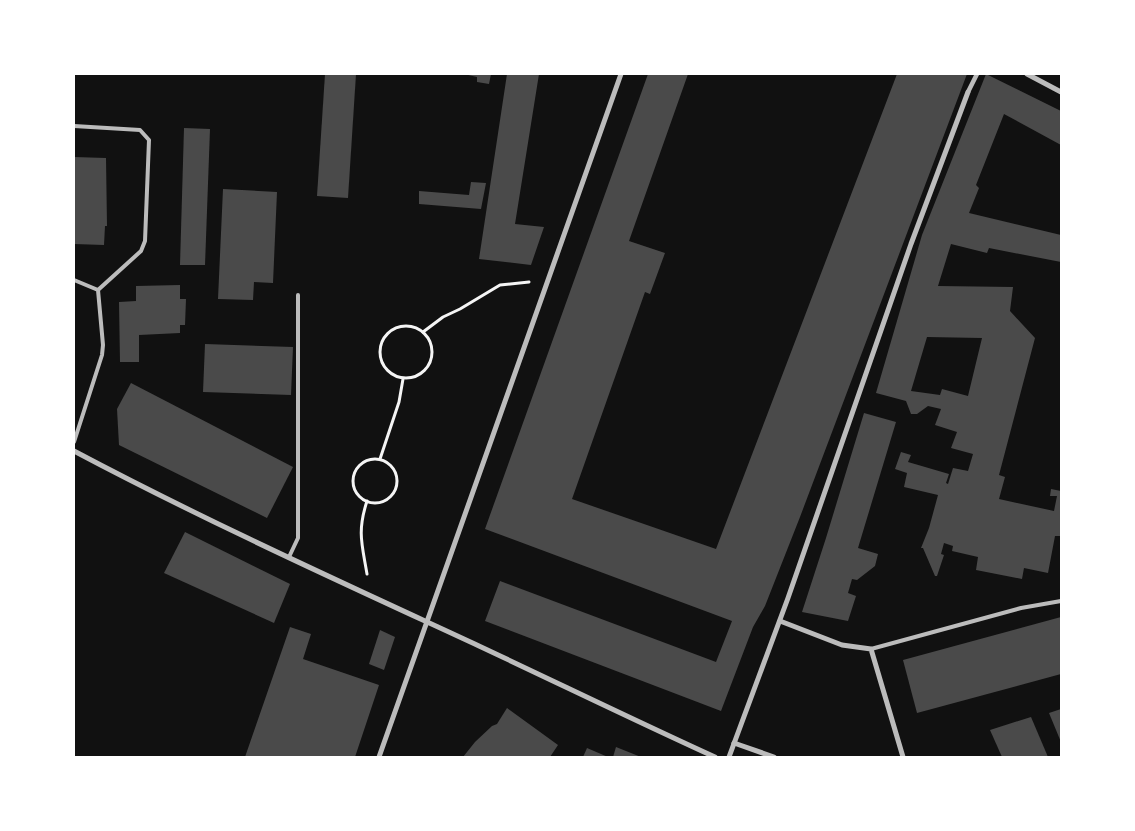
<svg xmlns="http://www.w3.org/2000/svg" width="1135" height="831" viewBox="0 0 1135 831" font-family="Quicksand,sans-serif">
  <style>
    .building { fill: #4a4a4a; fill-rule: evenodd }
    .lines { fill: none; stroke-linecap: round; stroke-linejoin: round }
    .path { stroke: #f5f5f5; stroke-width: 3 }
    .service { stroke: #bcbcbc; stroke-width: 4 }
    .pedestrian { stroke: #bcbcbc; stroke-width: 4.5 }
    .minor { stroke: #bcbcbc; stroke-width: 5 }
  </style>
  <rect width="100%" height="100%" fill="#111"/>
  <g class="building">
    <path d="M 325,74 L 356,74 L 348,198 L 317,196 Z"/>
    <path d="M 464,74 L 491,74 L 489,84 L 477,82 L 477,77 Z"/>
    <path d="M 507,74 L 539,74 L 515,224 L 544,227 L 531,265 L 479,259 Z"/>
    <path d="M 648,74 L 688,74 L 629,241 L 665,253 L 650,294 L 645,292 L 572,499 L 716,549 L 897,74 L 967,74 L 800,517 L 765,606 L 753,627 L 721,711 L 485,621 L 500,581 L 716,662 L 732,621 L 485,529 Z"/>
    <path d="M 986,74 L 1061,111 L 1061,145 L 1004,114 L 976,185 L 979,188 L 969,213 L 1061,235 L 1061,262 L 989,248 L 987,253 L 951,244 L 938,286 L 1013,287 L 1010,311 L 1035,338 L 999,475 L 1005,477 L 999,499 L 1054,511 L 1057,496 L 1050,496 L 1051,489 L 1061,491 L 1061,528 L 1060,536 L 1055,536 L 1048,573 L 1024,568 L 1022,579 L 976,570 L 978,557 L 952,551 L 953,546 L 944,543 L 941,554 L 944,555 L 937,576 L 935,576 L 923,548 L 921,548 L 929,528 L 938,495 L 904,487 L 907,473 L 895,469 L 901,452 L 911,455 L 908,462 L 949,474 L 946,483 L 948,484 L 953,468 L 968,471 L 973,454 L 951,448 L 957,432 L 935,425 L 941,409 L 928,406 L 917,414 L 911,414 L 906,401 L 876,393 L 922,235 ZM 927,337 L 982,338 L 968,396 L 942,389 L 940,395 L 911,391 Z"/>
    <path d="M 184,128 L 210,129 L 205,265 L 180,265 Z"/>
    <path d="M 74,157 L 106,158 L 107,226 L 105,226 L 104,245 L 74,244 Z"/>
    <path d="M 471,182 L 486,183 L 481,209 L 419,204 L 419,191 L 469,195 Z"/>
    <path d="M 223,189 L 277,192 L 273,283 L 254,282 L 253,300 L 218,299 Z"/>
    <path d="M 180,285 L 180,299 L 186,299 L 185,325 L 180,325 L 180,333 L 139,335 L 139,362 L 120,362 L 119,302 L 136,301 L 136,286 Z"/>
    <path d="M 205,344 L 293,347 L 291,395 L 203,392 Z"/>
    <path d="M 131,383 L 293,467 L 267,518 L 119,445 L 117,409 Z"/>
    <path d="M 864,413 L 896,422 L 858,548 L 878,554 L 875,566 L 857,580 L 852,579 L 848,593 L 856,596 L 848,621 L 802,612 L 826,538 Z"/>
    <path d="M 185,532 L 290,584 L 274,623 L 164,573 Z"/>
    <path d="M 1061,617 L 1061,674 L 917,713 L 903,660 Z"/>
    <path d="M 290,627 L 311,634 L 303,659 L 379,685 L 355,757 L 245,757 Z"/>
    <path d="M 380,630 L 395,637 L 384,670 L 369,664 Z"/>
    <path d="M 507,708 L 558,745 L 550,757 L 463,757 L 475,742 L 492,726 L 497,724 Z"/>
    <path d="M 1061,709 L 1061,742 L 1049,713 Z"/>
    <path d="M 1031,717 L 1048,757 L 1002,757 L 990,730 Z"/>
    <path d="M 616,747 L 641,757 L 613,757 Z"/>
    <path d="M 587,748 L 608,757 L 583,757 Z"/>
  </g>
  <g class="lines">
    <g class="path">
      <circle cx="406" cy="352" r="26"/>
      <path d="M 423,332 L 443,317 L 460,309 L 500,285 L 529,282"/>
      <circle cx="375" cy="481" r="22"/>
      <path d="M 380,459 L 399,402 L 403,379"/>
      <path d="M 367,501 C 357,532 362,544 367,574"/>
    </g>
    <g class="service">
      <path d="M 74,126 L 140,130 L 149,140 L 145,241 L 141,251 L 98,290"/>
      <path d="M 74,280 L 98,290 L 103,345 L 102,355 L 74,442"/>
      <path d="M 289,557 L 298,538 L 298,295"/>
      <path d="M 871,649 L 1021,608 L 1061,601"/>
    </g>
    <path class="pedestrian" d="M 968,92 L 977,74"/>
    <g class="minor">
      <path d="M 1027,74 L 1061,92"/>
      <path d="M 74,451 C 206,521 343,583 479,646 C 558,683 636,721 715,757"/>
      <path d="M 780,621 L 842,645 L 871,649 L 903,757"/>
      <path d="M 734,743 L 774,757"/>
      <path d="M 379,757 L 621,74"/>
      <path d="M 729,757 L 788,598 L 911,244 L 968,92"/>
    </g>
  </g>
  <rect width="1135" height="831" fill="none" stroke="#ffffff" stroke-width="150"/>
</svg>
